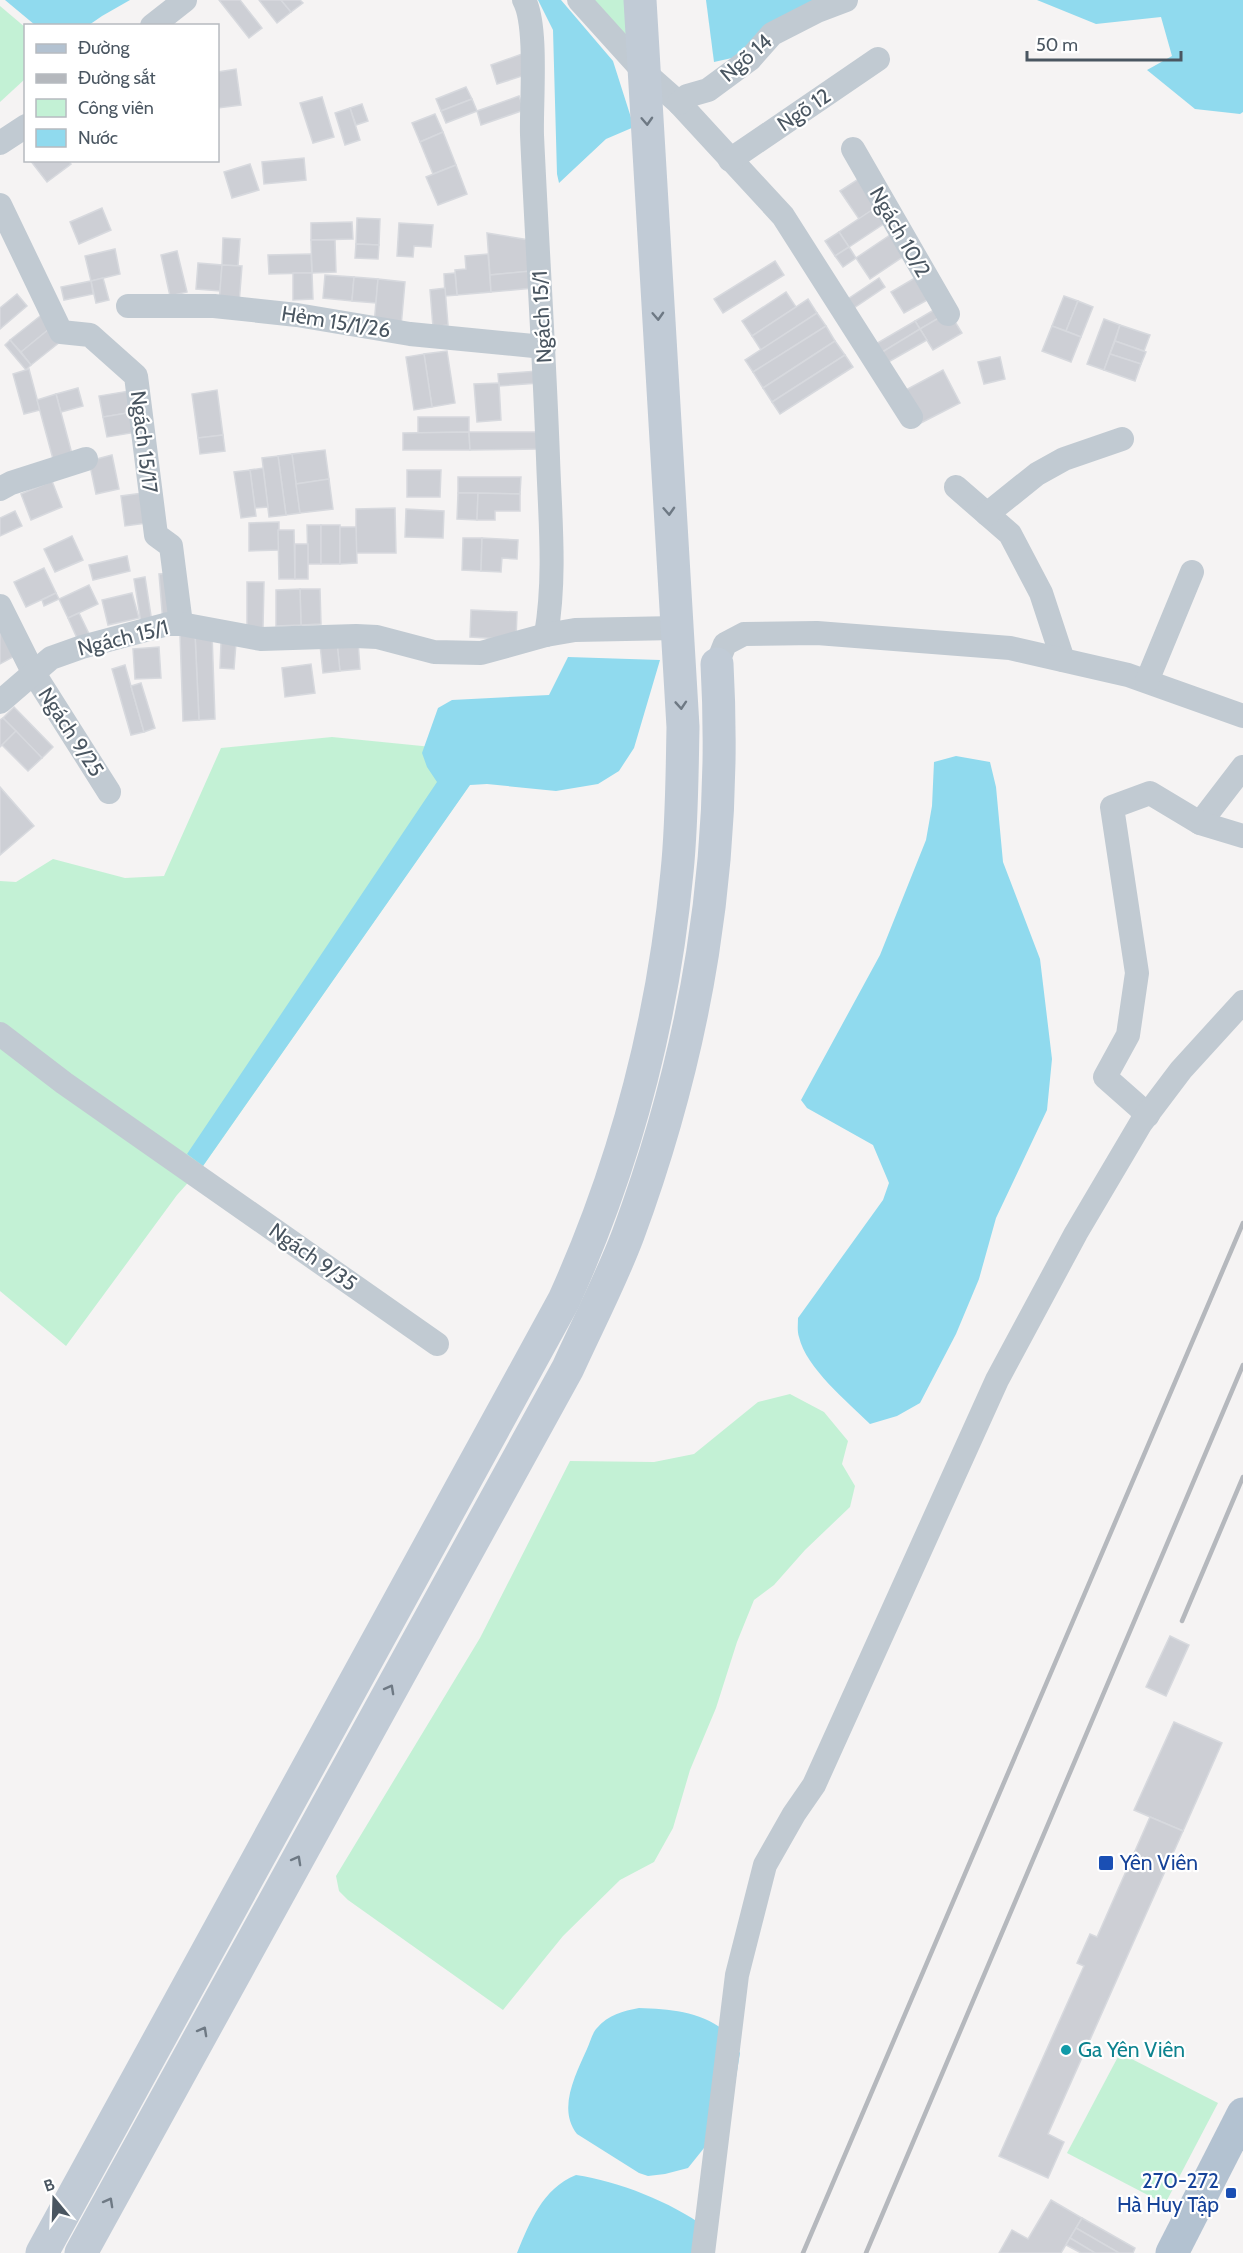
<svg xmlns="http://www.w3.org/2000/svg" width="1243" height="2253" viewBox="0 0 1243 2253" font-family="Cabin,sans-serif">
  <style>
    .green { fill: #c3f1d5 }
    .water { fill: #90daee }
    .building { fill: #cdcfd5; stroke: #d7d9de; stroke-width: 1.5 }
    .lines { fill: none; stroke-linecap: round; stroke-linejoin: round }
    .street { stroke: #c1cad2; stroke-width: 24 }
    .secondary { stroke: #c1cbd6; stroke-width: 33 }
    .primary { stroke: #b3c2d1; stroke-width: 33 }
    .rail { stroke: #b5b8bd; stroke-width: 4.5 }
    .oneway { stroke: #6e7984 }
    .transit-dot { fill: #1a4fb4; stroke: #fff; stroke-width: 2 }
    .culture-dot { fill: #0f9aa8; stroke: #fff; stroke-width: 2 }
    .labels { text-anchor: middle; stroke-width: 4.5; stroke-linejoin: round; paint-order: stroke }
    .street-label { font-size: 21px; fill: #4a5661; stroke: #fff }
    .transit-label { font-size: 21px; fill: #164399; stroke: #fff; text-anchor: start }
    .culture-label { font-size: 21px; fill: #0d838f; stroke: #fff; text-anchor: start }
  </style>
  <rect width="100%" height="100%" fill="#f5f3f3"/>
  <g class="green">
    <path d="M 594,0 L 626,0 L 628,38 Z"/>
    <path d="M 0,6 L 26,28 L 25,79 L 0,102 Z"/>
    <path d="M 332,737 L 492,753 L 203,1166 L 177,1195 L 66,1346 L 0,1291 L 0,881 L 16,882 L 53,859 L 125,878 L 164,876 L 221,748 Z"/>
    <path d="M 790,1394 L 824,1412 L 848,1441 L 842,1464 L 855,1486 L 850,1507 L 805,1550 L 774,1585 L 754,1600 L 737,1642 L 716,1708 L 690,1770 L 673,1828 L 654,1862 L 620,1880 L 563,1936 L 503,2010 L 348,1900 L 339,1891 L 336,1876 L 480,1638 L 570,1461 L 654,1462 L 694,1454 L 758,1402 Z"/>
    <path d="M 1120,2053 L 1218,2103 L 1165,2204 L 1067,2153 Z"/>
  </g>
  <g class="water">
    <path d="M 5,0 L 130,0 L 102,16 L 89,25 L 35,25 Z"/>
    <path d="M 538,0 L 561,0 L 613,61 L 634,127 L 606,139 L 559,183 L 557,174 L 553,30 Z"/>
    <path d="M 706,0 L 816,0 L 741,56 L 714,62 Z"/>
    <path d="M 1037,0 L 1243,0 L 1243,112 L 1240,114 L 1195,109 L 1147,70 L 1172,56 L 1161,17 L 1096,24 Z"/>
    <path d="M 568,657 L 660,660 L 634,748 L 619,771 L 598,784 L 556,791 L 487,784 L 470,785 L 203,1166 L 187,1154 L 437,782 L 427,767 L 422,753 L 438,708 L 452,700 L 549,695 Z"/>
    <path d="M 956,756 L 990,762 L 996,787 L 1003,862 L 1040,959 L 1052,1059 L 1047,1110 L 996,1218 L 979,1279 L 956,1334 L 920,1403 L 897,1416 L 870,1424 C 848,1402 806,1368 799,1337 C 797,1331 798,1324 798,1318 L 883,1200 L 889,1183 L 873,1145 L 807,1108 L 801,1100 L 880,955 L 926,840 L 932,806 L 934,762 Z"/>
    <path d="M 639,2008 C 669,2009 699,2011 724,2030 C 730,2035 735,2046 740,2053 L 731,2108 L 704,2148 L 688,2168 L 665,2174 L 648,2176 L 639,2173 L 577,2134 C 557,2109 576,2074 587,2049 C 590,2043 592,2033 597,2028 C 608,2015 623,2011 639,2008 Z"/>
    <path d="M 576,2175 C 618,2181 671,2202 705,2227 L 697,2253 L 517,2253 C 530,2222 542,2189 576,2175 Z"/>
  </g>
  <g class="building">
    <path d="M 219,0 L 240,0 L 262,28 L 249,38 Z"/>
    <path d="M 259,0 L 281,0 L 291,12 L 277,23 Z"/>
    <path d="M 281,0 L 300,0 L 303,3 L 291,12 Z"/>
    <path d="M 522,54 L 522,76 L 497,84 L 491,65 Z"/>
    <path d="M 236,69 L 241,105 L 218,108 L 218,72 Z"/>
    <path d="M 466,87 L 472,99 L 441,111 L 436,99 Z"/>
    <path d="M 519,96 L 524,110 L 481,125 L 477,111 Z"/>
    <path d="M 322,97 L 334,137 L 313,143 L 300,103 Z"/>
    <path d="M 472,99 L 477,111 L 446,123 L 441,111 Z"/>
    <path d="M 362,104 L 368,121 L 356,125 L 350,108 Z"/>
    <path d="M 350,108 L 360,140 L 345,145 L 335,113 Z"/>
    <path d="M 435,114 L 443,132 L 420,142 L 412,123 Z"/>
    <path d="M 443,132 L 456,165 L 433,174 L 420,142 Z"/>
    <path d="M 304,158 L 306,180 L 264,184 L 262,162 Z"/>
    <path d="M 30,160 L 68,160 L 71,164 L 47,182 Z"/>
    <path d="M 250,164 L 259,190 L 232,198 L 224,172 Z"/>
    <path d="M 456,165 L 467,194 L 438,205 L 426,177 Z"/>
    <path d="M 860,178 L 878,206 L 859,219 L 840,191 Z"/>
    <path d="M 878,206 L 888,221 L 849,247 L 839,232 Z"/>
    <path d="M 102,208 L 111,230 L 79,244 L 70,222 Z"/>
    <path d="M 357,218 L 380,219 L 379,245 L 356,244 Z"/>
    <path d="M 352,222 L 353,239 L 311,240 L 311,223 Z"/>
    <path d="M 399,223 L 433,225 L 431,247 L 414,246 L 413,257 L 397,256 Z"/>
    <path d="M 839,232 L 849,247 L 835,256 L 825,241 Z"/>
    <path d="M 487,233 L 529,240 L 531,271 L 490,275 Z"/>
    <path d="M 893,233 L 907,254 L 870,279 L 856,258 Z"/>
    <path d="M 223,238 L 240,239 L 238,266 L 222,265 Z"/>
    <path d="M 311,240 L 335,240 L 336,272 L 312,273 Z"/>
    <path d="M 356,244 L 379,245 L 378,259 L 355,258 Z"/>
    <path d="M 849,247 L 856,258 L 843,267 L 835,256 Z"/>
    <path d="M 115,249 L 120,274 L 91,281 L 85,256 Z"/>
    <path d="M 177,251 L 187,292 L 170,296 L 161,255 Z"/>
    <path d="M 311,254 L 312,273 L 269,274 L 268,255 Z"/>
    <path d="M 488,254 L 491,292 L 457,295 L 455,270 L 466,269 L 465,256 Z"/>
    <path d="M 775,261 L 784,275 L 723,313 L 714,299 Z"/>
    <path d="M 198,263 L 222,265 L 220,291 L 196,289 Z"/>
    <path d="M 222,265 L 242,266 L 239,304 L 219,303 Z"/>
    <path d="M 531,271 L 533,288 L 491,292 L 490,275 Z"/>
    <path d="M 925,272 L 938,294 L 904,313 L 891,292 Z"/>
    <path d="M 293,273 L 312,273 L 313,299 L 293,300 Z"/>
    <path d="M 455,273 L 457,295 L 445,296 L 444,274 Z"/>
    <path d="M 325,275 L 354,277 L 352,301 L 323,298 Z"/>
    <path d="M 354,277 L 378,279 L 376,303 L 352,301 Z"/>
    <path d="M 103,278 L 109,300 L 96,303 L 91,281 Z"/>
    <path d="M 879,278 L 885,287 L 848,312 L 842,303 Z"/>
    <path d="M 378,279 L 405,282 L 401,327 L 374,325 Z"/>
    <path d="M 91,281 L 93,294 L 64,300 L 61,287 Z"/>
    <path d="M 445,288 L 448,325 L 433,327 L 430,290 Z"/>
    <path d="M 786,292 L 796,307 L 752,336 L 742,321 Z"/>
    <path d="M 17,294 L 27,306 L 0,329 L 0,308 Z"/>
    <path d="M 1064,296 L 1078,301 L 1066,331 L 1052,326 Z"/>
    <path d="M 808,299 L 817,313 L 761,350 L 752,336 Z"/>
    <path d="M 1078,301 L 1093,307 L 1081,337 L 1066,331 Z"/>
    <path d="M 944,304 L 949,312 L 920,329 L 915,321 Z"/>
    <path d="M 949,312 L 962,333 L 933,350 L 920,329 Z"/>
    <path d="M 44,313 L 54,325 L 21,352 L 10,340 Z"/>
    <path d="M 817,313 L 826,326 L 753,372 L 745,360 Z"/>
    <path d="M 1104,319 L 1120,325 L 1104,370 L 1087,364 Z"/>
    <path d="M 915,321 L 920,329 L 879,354 L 874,345 Z"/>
    <path d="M 54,325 L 65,338 L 31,365 L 21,352 Z"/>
    <path d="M 1120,325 L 1150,335 L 1144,351 L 1115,341 Z"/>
    <path d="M 826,326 L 835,341 L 763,388 L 753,372 Z"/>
    <path d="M 1052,326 L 1081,337 L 1071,362 L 1042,351 Z"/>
    <path d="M 920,329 L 927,340 L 885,364 L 879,354 Z"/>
    <path d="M 10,340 L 31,365 L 26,370 L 5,345 Z"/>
    <path d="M 835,341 L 845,355 L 772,402 L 763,388 Z"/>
    <path d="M 1115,341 L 1146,352 L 1141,364 L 1110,354 Z"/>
    <path d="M 447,351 L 455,403 L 432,407 L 424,354 Z"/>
    <path d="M 424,354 L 432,407 L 414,410 L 406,357 Z"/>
    <path d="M 1110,354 L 1141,364 L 1135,381 L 1104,370 Z"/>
    <path d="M 845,355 L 853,367 L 780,414 L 772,402 Z"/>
    <path d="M 1000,357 L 1005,379 L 984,384 L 978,362 Z"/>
    <path d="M 29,369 L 40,410 L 24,414 L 13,374 Z"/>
    <path d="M 943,370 L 960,403 L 919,424 L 902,392 Z"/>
    <path d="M 538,371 L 539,383 L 499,386 L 498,374 Z"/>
    <path d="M 499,383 L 501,420 L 477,422 L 474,384 Z"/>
    <path d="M 78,388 L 83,406 L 61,412 L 56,394 Z"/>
    <path d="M 135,390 L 139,411 L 103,417 L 99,396 Z"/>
    <path d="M 217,390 L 223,435 L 198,438 L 192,394 Z"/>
    <path d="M 56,394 L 72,454 L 53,459 L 37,400 Z"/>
    <path d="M 139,411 L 143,431 L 107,437 L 103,417 Z"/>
    <path d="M 418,417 L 469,417 L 469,432 L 418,433 Z"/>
    <path d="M 469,432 L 470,450 L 403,450 L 403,433 Z"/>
    <path d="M 469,432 L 538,432 L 538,449 L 470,450 Z"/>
    <path d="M 223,435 L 225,451 L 200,454 L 198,438 Z"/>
    <path d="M 325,450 L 329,479 L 296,484 L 292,454 Z"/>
    <path d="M 292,454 L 300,513 L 286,515 L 278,456 Z"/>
    <path d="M 112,455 L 119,489 L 96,494 L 89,461 Z"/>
    <path d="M 278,456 L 286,515 L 269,517 L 262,458 Z"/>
    <path d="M 263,468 L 268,507 L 255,508 L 250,470 Z"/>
    <path d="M 250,470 L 256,516 L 241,518 L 234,472 Z"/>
    <path d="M 407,470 L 441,470 L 440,497 L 407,497 Z"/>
    <path d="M 458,477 L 521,477 L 520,494 L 458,493 Z"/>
    <path d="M 329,479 L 333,509 L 300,513 L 296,484 Z"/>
    <path d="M 52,481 L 62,507 L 31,520 L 21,494 Z"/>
    <path d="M 150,492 L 154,522 L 125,526 L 121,496 Z"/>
    <path d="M 458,493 L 478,493 L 477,520 L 457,519 Z"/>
    <path d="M 478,493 L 520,494 L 520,511 L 495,511 L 495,520 L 477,520 Z"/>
    <path d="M 395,508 L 396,553 L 356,553 L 356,509 Z"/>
    <path d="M 406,509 L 444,511 L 443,538 L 405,537 Z"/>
    <path d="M 15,511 L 22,526 L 0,536 L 0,518 Z"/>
    <path d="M 279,522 L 279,550 L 249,551 L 249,523 Z"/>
    <path d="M 307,525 L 321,525 L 321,564 L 308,564 Z"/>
    <rect x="321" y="525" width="19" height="39"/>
    <path d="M 340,527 L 356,527 L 357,563 L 340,564 Z"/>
    <path d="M 278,530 L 294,530 L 295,579 L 279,579 Z"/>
    <path d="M 72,536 L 83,560 L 55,572 L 44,549 Z"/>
    <path d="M 463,538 L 482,538 L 481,571 L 462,570 Z"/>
    <path d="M 482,538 L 518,540 L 517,559 L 502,558 L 501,572 L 481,571 Z"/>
    <rect x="295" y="544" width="13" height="35"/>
    <path d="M 127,556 L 130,571 L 93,580 L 89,565 Z"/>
    <path d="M 44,568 L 56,593 L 26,607 L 14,582 Z"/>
    <path d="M 173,573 L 178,622 L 163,623 L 159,574 Z"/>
    <path d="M 145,577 L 152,622 L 141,623 L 134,579 Z"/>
    <path d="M 247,582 L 264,582 L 263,628 L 247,628 Z"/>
    <path d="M 89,585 L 98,604 L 68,618 L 59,599 Z"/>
    <path d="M 300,589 L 320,589 L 321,624 L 301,625 Z"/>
    <path d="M 300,589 L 301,625 L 276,626 L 276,590 Z"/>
    <path d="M 56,593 L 59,599 L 44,606 L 42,600 Z"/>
    <path d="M 132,593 L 139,618 L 108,625 L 102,600 Z"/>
    <path d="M 471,610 L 517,612 L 516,640 L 470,637 Z"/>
    <path d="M 79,613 L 93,642 L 81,647 L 68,618 Z"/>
    <path d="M 0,629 L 22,652 L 0,664 Z"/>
    <path d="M 212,633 L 215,719 L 199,720 L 195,634 Z"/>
    <path d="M 195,634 L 199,720 L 183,721 L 180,635 Z"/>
    <path d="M 358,641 L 360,669 L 340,671 L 337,643 Z"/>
    <path d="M 221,643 L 236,643 L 234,669 L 220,668 Z"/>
    <path d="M 337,643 L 340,671 L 323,673 L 320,645 Z"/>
    <path d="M 159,647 L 161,678 L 135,679 L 133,649 Z"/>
    <path d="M 311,664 L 315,693 L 285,697 L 282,668 Z"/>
    <path d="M 125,665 L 144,732 L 131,735 L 112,669 Z"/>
    <path d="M 141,683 L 155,728 L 144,732 L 131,686 Z"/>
    <path d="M 14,707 L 53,747 L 42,758 L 3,718 Z"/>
    <path d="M 3,718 L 16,731 L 0,747 L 0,720 Z"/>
    <path d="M 16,731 L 42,758 L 28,771 L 2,745 Z"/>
    <path d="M 0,787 L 34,826 L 0,855 Z"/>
    <path d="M 1170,1636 L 1189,1645 L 1166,1696 L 1146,1687 Z"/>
    <path d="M 1174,1722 L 1222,1743 L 1183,1831 L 1134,1810 Z"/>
    <path d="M 1150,1817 L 1183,1831 L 1048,2134 L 1064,2142 L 1048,2178 L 999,2156 L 1084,1966 L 1077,1963 L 1090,1934 L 1097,1937 Z"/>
    <path d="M 1051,2200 L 1082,2218 L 1061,2253 L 999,2253 L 1012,2230 L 1028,2239 Z"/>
    <path d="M 1082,2218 L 1135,2248 L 1133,2253 L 1119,2253 L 1076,2228 Z"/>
    <path d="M 1076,2228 L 1119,2253 L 1095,2253 L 1070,2238 Z"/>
    <path d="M 1070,2238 L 1095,2253 L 1081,2253 L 1066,2245 Z"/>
  </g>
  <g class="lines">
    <g class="street">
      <path d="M 524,0 C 538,25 531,103 532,135 C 537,243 544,350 548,458 C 550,517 556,577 546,635"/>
      <path d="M 579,0 L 644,72 L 679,103 L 783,216 L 911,417"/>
      <path d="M 152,26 L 185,0"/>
      <path d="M 679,103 L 687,96 L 708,90 L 750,59 L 772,34 L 817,11 L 846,0"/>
      <path d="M 0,143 L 26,126"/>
      <path d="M 853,149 L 948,314"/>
      <path d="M 730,160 L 878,59"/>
      <path d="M 0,205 L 61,332 L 90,335 L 136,376 L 156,535 L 171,546 L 181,624"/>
      <path d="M 128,306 L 214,306 L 297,315 L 410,334 L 544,347"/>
      <path d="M 956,487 L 1010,534 L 1041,593 L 1063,660"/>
      <path d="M 0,489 L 11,483 L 86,459"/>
      <path d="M 987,514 L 1037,474 L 1064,459 L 1122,439"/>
      <path d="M 0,606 L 33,672 L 109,792"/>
      <path d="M 717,664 L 725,644 L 744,634 L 817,633 L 1010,648 L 1128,675 L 1243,716"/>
      <path d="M 1147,681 L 1192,572"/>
      <path d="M 0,702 L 51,658 L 82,647 L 168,624 L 181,624 L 261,639 L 356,636 L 377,637 L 434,652 L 481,653 L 546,635 L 575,630 L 676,628"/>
      <path d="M 1200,823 L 1243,767"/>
      <path d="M 0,1034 L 64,1083 L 437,1344"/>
      <path d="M 1148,1115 L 1105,1077 L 1128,1035 L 1137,973 L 1112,807 L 1150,793 L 1200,823 L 1243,836"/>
      <path d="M 703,2253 L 737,1975 L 765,1865 L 794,1814 L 814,1785 L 997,1380 L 1076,1233 L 1141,1123 L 1181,1070 L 1243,1002"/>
    </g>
    <g class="secondary">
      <path d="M 42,2253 L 564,1300 C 625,1165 663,1019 677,872 C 682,824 682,775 683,727 L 640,0"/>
      <path d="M 81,2253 L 568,1368 C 588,1324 611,1280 628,1235 C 697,1048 728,862 717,664"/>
    </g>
    <path class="primary" d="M 1172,2253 L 1243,2114"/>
    <g class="rail">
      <path d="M 1182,1621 L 1243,1477"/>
      <path d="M 803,2253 L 1243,1223"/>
      <path d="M 866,2253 L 1243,1365"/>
    </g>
  </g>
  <defs><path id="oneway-chevron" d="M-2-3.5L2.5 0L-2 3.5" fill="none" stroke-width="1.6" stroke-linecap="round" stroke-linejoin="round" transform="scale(1.5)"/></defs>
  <g class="oneway">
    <use href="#oneway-chevron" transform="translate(647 121) rotate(87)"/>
    <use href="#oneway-chevron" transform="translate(658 316) rotate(87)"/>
    <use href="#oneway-chevron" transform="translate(669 511) rotate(87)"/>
    <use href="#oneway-chevron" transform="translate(681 705) rotate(86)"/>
    <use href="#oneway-chevron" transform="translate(390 1689) rotate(-61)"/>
    <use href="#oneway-chevron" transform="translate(297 1860) rotate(-61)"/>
    <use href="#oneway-chevron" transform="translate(203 2031) rotate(-61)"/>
    <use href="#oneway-chevron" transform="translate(109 2202) rotate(-61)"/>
  </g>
  <g class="transit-dot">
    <rect x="1098" y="1855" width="16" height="16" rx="3"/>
    <rect x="1225" y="2187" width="12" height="12" rx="3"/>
  </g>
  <circle class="culture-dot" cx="1066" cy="2050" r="6"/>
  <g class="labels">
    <g class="street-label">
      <text transform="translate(746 58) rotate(-41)" y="7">Ngõ 14</text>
      <text transform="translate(804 110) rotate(-34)" y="7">Ngõ 12</text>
      <text transform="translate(900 232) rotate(60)" y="7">Ngách 10/2</text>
      <text transform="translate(542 317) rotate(-93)" y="7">Ngách 15/1</text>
      <text transform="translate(336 322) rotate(9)" y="7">Hẻm 15/1/26</text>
      <text transform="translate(144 442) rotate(83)" y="7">Ngách 15/17</text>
      <text transform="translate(123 638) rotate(-14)" y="7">Ngách 15/1</text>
      <text transform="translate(71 732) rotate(57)" y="7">Ngách 9/25</text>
      <text transform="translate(313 1257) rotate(35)" y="7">Ngách 9/35</text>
    </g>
    <g class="transit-label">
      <text x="1120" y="1870">Yên Viên</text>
      <text x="1219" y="2188" text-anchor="end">270-272<tspan x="1219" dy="24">Hà Huy Tập</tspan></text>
    </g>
    <g class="culture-label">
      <text x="1078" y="2057">Ga Yên Viên</text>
    </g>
  </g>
  <rect x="24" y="24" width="195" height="138" fill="#ffffff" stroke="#b7bbc0" stroke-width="1.5"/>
  <rect x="36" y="44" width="30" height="9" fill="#b3c2d1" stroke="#b7bbc0" stroke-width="1.5"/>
  <text x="78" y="54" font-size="18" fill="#4a5661">Đường</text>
  <rect x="36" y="74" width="30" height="9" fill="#b5b8bd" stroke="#b7bbc0" stroke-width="1.5"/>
  <text x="78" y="84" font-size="18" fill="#4a5661">Đường sắt</text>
  <rect x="36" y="99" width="30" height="18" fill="#c3f1d5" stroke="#b7bbc0" stroke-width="1.5"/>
  <text x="78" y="114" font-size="18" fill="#4a5661">Công viên</text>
  <rect x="36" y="129" width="30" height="18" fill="#90daee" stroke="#b7bbc0" stroke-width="1.5"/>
  <text x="78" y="144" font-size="18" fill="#4a5661">Nước</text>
  <g transform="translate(54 2199) rotate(341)" stroke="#ffffff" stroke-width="4.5" paint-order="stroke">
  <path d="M0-4.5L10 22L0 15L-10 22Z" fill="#4a5661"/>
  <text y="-9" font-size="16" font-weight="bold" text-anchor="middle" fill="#4a5661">B</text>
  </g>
  <path d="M1027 51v9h154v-9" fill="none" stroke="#4a5661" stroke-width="3"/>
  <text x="1036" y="51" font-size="18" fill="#4a5661" stroke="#ffffff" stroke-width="4.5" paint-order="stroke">50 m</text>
</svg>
